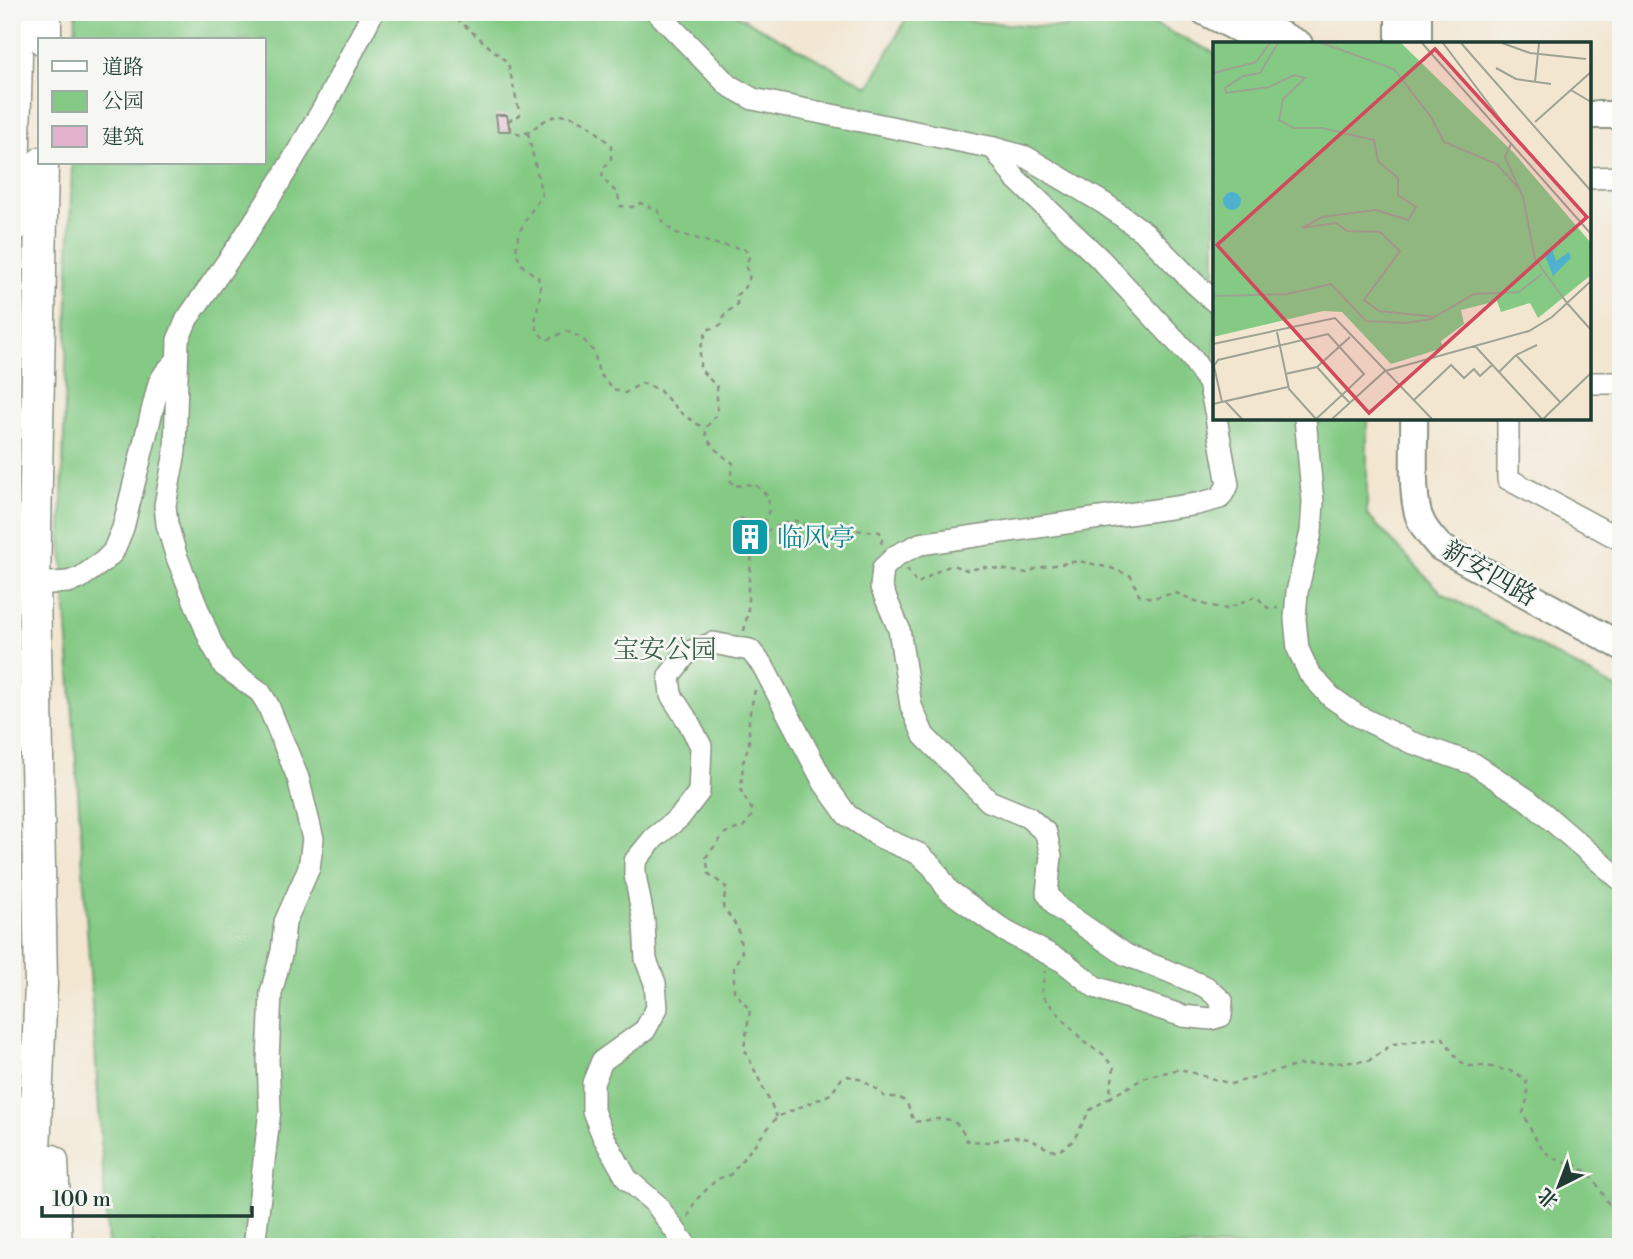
<svg xmlns="http://www.w3.org/2000/svg" width="1633" height="1259" viewBox="0 0 1633 1259" font-family="'Libre Bodoni','Noto Serif SC',serif">
  <style>
    .green { fill: #84ca85; stroke: #52845c; stroke-width: 2 }
    .building { fill: #e3b1cc }
    .lines { fill: none; stroke-linecap: round; stroke-linejoin: round }
    .minor-casing { stroke: #889282; stroke-width: 24 }
    .major-casing { stroke: #889282; stroke-width: 30 }
    .highway-casing { stroke: #889282; stroke-width: 35 }
    .path { stroke: #889282; stroke-width: 2.5; stroke-dasharray: 5 5; stroke-linecap: butt }
    .minor { stroke: #fff; stroke-width: 21 }
    .major { stroke: #fff; stroke-width: 26 }
    .highway { stroke: #fff; stroke-width: 32 }
    .labels { text-anchor: middle; stroke-width: 5; stroke-linejoin: round; paint-order: stroke }
    .culture-label { font-size: 26px; fill: #0d838f; stroke: #f6f6f2; text-anchor: start }
    .street-label { font-size: 26px; fill: #1f3d34; stroke: #f6f6f2 }
    .park-label { font-size: 26px; fill: #386048; stroke: #f6f6f2 }
    .inset-road { fill: none; stroke: #9ea292; stroke-width: 2 }
    .view { fill: #d1495b; fill-opacity: 0.15; stroke: #d1495b; stroke-width: 3.5 }
    .inset-edge { fill: none; stroke: #1f3d34; stroke-width: 3.5 }
  </style>
  <rect width="100%" height="100%" fill="#f6f6f2"/>
  <filter id="ink" filterUnits="userSpaceOnUse"><feTurbulence type="fractalNoise" baseFrequency=".0143" numOctaves="2"/><feDisplacementMap in="SourceGraphic" scale="14" xChannelSelector="R" yChannelSelector="G"/><feConvolveMatrix kernelMatrix="1 2 1 2 8 2 1 2 1" color-interpolation-filters="sRGB"/></filter>
  <filter id="wash" filterUnits="userSpaceOnUse"><feTurbulence type="fractalNoise" baseFrequency=".00686" numOctaves="4" result="noise"/><feDisplacementMap in="SourceGraphic" scale="28" xChannelSelector="R" yChannelSelector="G"/><feGaussianBlur stdDeviation="1.57" result="paint"/><feColorMatrix in="noise" values="0 0 0 0 0 0 0 0 0 0 0 0 0 0 0 0 0 1.4 0 .05"/><feComposite in="paint" operator="in"/></filter>
  <g filter="url(#wash)">
    <rect width="100%" height="100%" fill="#f2e6d1"/>
    <path class="green" d="M 76,12 L 731,12 L 869,87 L 907,17 L 1066,28 L 1074,12 L 1128,12 L 1215,53 L 1215,418 L 1367,418 L 1367,515 L 1442,593 L 1621,691 L 1621,1247 L 108,1247 L 61,534 L 72,163 L 264,163 L 264,40 L 75,40 Z"/>
    <g id="blocks">
      <g class="building">
        <path d="M 496,115 L 507,115 L 510,131 L 498,131 Z"/>
        <path d="M 741,518 L 757,526 L 767,542 L 763,548 L 752,553 L 743,549 L 733,530 Z"/>
      </g>
    </g>
  </g>
  <g filter="url(#ink)">
    <use href="#blocks" fill-opacity="0" stroke="#889282" stroke-width="2"/>
    <g class="lines">
      <g class="minor-casing">
        <g id="minor">
          <path d="M 657,12 L 728,85 L 753,99 L 994,148 L 1026,157 L 1105,204 L 1145,233 L 1193,282 L 1215,302"/>
          <path d="M 994,148 L 1015,178 L 1100,259 L 1191,357 L 1209,383 L 1215,411"/>
          <path d="M 1589,178 L 1621,177"/>
          <path d="M 1589,383 L 1621,383"/>
          <path d="M 1305,418 L 1313,502 L 1311,532 L 1297,592 L 1295,619 L 1298,649 L 1309,673 L 1331,697 L 1358,716 L 1410,742 L 1474,764 L 1528,800 L 1621,880"/>
          <path d="M 1508,418 L 1508,479 L 1621,540"/>
          <path d="M 34,584 L 68,582 L 80,578 L 104,561 L 113,552 L 123,528 L 159,383 L 165,373 L 176,361"/>
          <path d="M 254,1247 L 270,1110 L 268,1060 L 271,993 L 282,951 L 285,922 L 309,868 L 313,839 L 298,778 L 268,705 L 260,692 L 224,666 L 211,642 L 176,555 L 167,524 L 165,505 L 175,452 L 178,340 L 187,319 L 239,245 L 279,183 L 324,107 L 373,12"/>
          <path d="M 687,1247 L 656,1204 L 627,1179 L 603,1136 L 593,1111 L 593,1083 L 602,1061 L 645,1030 L 657,1008 L 655,983 L 646,960 L 644,922 L 635,875 L 635,861 L 654,838 L 680,817 L 699,792 L 701,746 L 689,723 L 671,695 L 669,676 L 687,653 L 713,643 L 750,650 L 763,666 L 824,783 L 847,815 L 880,837 L 919,854 L 933,867 L 948,890 L 1005,931 L 1064,962 L 1095,987 L 1183,1016 L 1211,1019 L 1221,1016 L 1222,1001 L 1206,987 L 1163,969 L 1126,955 L 1058,908 L 1047,893 L 1051,856 L 1046,833 L 1028,817 L 989,801 L 924,736 L 911,706 L 899,629 L 881,587 L 883,568 L 897,555 L 920,544 L 1197,504 L 1220,498 L 1228,485 L 1216,418"/>
        </g>
      </g>
      <g class="major-casing">
        <g id="major">
          <path d="M 1205,12 L 1268,44"/>
          <path d="M 1399,12 L 1399,44"/>
          <path d="M 1418,12 L 1418,44"/>
          <path d="M 1254,21 L 1299,44"/>
          <path d="M 1589,115 L 1621,115"/>
          <path d="M 1414,418 C 1415,443 1410,501 1421,521 C 1425,531 1433,539 1440,547 L 1621,646"/>
        </g>
      </g>
      <g class="highway-casing">
        <g id="highway">
          <path d="M 45,40 L 45,12"/>
          <path d="M 12,227 L 17,12"/>
          <path d="M 52,1161 L 56,1247"/>
          <path d="M 30,1247 L 41,984 L 34,584 L 42,163"/>
        </g>
      </g>
      <g class="path">
        <path d="M 449,12 L 508,63 L 520,115 L 508,121 L 510,129 L 520,135 C 533,131 534,127 544,121 C 571,105 593,127 611,146 L 611,159 L 603,169 L 602,178 L 618,194 L 620,206 L 632,207 L 641,203 L 658,211 L 662,220 L 673,232 L 716,244 L 745,249 L 749,256 L 746,268 C 754,280 746,286 737,295 L 737,306 L 725,313 L 721,325 L 707,330 L 700,349 L 700,369 L 717,387 L 717,414 L 705,429 C 707,444 721,455 733,463 L 730,479 L 733,486 L 754,484 L 768,496 L 769,510 L 761,533 L 793,520 L 803,523 L 815,536 L 853,530 L 880,532 L 882,540 L 880,546"/>
        <path d="M 528,133 L 542,195 C 529,215 504,244 524,267 C 528,271 534,274 538,277 C 539,283 541,288 540,294 C 538,313 528,328 547,340 L 566,331 L 582,338 L 594,352 L 599,373 L 613,389 L 625,393 L 642,383 L 658,389 L 681,413 L 705,429"/>
        <path d="M 907,569 L 917,584 L 936,572 L 952,565 L 967,570 L 985,567 L 1027,573 L 1037,568 L 1079,561 L 1111,568 L 1131,576 L 1139,595 L 1152,598 L 1176,593 L 1206,605 L 1227,609 L 1256,596 L 1268,608 L 1278,608"/>
        <path d="M 744,631 L 748,612 L 748,589 L 752,553"/>
        <path d="M 755,690 L 749,717 L 749,744 L 743,763 L 741,791 L 752,810 L 751,817 L 743,827 L 725,833 L 706,857 L 709,874 L 726,887 L 723,907 L 738,928 L 742,952 L 734,967 L 734,991 L 750,1010 L 744,1048 L 777,1117"/>
        <path d="M 1109,1098 L 1146,1077 L 1180,1069 L 1231,1084 L 1299,1065 L 1368,1061 L 1393,1044 L 1443,1038 L 1459,1061 L 1469,1066 L 1486,1066 L 1515,1072 L 1526,1080 L 1528,1097 L 1523,1113 C 1530,1126 1536,1146 1549,1155 C 1564,1166 1577,1160 1592,1178 C 1604,1192 1606,1205 1621,1219"/>
        <path d="M 688,1217 L 695,1201 L 717,1179 L 730,1175 L 777,1117 L 831,1094 L 842,1078 L 848,1076 L 862,1080 L 876,1089 L 885,1097 L 899,1097 L 907,1103 L 914,1122 C 942,1119 955,1111 967,1141 L 987,1142 L 1014,1137 L 1030,1139 L 1050,1150 L 1059,1151 L 1073,1141 L 1090,1110 L 1109,1098 L 1114,1068 L 1103,1054 L 1085,1043 L 1041,995 L 1045,971"/>
        <path d="M 642,1247 L 655,1241 L 658,1238"/>
      </g>
      <use href="#minor" class="minor"/>
      <use href="#major" class="major"/>
      <use href="#highway" class="highway"/>
    </g>
  </g>
  <defs>
    <g id="building-square" transform="scale(2.0125)"><rect x="-9" y="-9" width="18" height="18" rx="4" fill="#0f9aa8" stroke="#f6f6f2"/><path d="M-4-6H4V6H1V3H-1V6H-4ZM-2.5-4.3h1.7v1.8h-1.7ZM.8-4.3h1.7v1.8H.8ZM-2.5-1h1.7V.8h-1.7ZM.8-1h1.7V.8H.8Z" fill="#fff"/></g>
  </defs>
  <g fill-rule="evenodd">
    <use href="#building-square" x="750" y="537"/>
  </g>
  <g class="labels">
    <g class="culture-label">
      <text x="777" y="546">临风亭</text>
    </g>
    <g class="street-label">
      <text transform="translate(1490 573) rotate(30)" y="9">新安四路</text>
    </g>
    <g class="park-label">
      <text x="665" y="658">宝安公园</text>
    </g>
  </g>
  <g transform="translate(1213 42)">
    <rect width="378" height="378" fill="#f2e6d1"/>
    <path d="M 0,1 L 188,1 L 301,111 L 378,201 L 378,233 L 325,276 L 317,261 L 288,270 L 284,259 L 248,268 L 251,282 L 228,299 L 230,306 L 178,322 L 129,270 L 110,269 L 0,295 Z" fill="#84ca85"/>
    <path d="M10 159a9 9 0 1 1 18 0a9 9 0 1 1-18 0ZM 339,207 L 343,219 L 356,210 L 358,216 L 340,234 L 331,211 Z" fill="#50b1cf"/>
    <path class="inset-road" d="M 65,1 L 47,31 L 30,34 L 12,46 L 13,51 L 56,45 L 81,33 L 92,36 L 70,57 L 66,78 L 81,86 L 109,86 L 161,98 L 165,119 L 185,136 L 185,153 L 203,165 L 195,178 L 163,168 L 109,175 L 89,186 L 123,181 L 134,189 L 167,190 L 187,209 L 151,258 L 166,269 L 223,275M 109,1 L 181,27 L 218,75 L 231,100 L 284,122 L 307,148M 209,1 L 378,192M 230,1 L 303,98M 248,1 L 378,149M 289,1 L 317,11 L 373,17M 283,26 L 303,37 L 338,42M 242,30 L 270,60M 0,31 L 43,20 L 57,1M 322,40 L 326,1M 358,48 L 378,60M 322,80 L 378,30M 298,102 L 292,115 L 310,155 L 322,217 L 354,261M 0,254 L 74,252 L 118,242 L 153,279 L 193,281 L 218,277 L 261,252 L 306,250 L 329,232M 354,261 L 378,288M 64,290 L 76,347 L 103,377M 0,302 L 122,276 L 219,377M 262,304 L 329,377M 303,313 L 347,360M 104,325 L 137,295M 286,330 L 303,313 L 324,303M 72,332 L 104,325M 201,358 L 238,323 L 251,336 L 261,327 L 267,334 L 279,323M 12,359 L 29,377M 9,360 L 1,324 L 5,318 L 115,292 L 151,332 L 129,353 L 137,361M 0,362 L 75,345M 103,377 L 129,353 L 104,325M 119,377 L 172,329 L 316,289 L 339,275 L 378,239M 330,377 L 378,331"/>
    <path class="view" d="M 222,7 L 374,175 L 156,371 L 4,203 Z"/>
    <rect width="378" height="378" class="inset-edge"/>
  </g>
  <rect width="1633" height="1259" fill="none" stroke="#f6f6f2" stroke-width="42"/>
  <rect x="38" y="38" width="228" height="126" fill="#f6f6f2" stroke="#a0aca6" stroke-width="2"/>
  <rect x="52" y="61" width="35" height="10" fill="#ffffff" stroke="#a0aca6" stroke-width="2"/>
  <text x="102" y="74" font-size="21" fill="#1f3d34">道路</text>
  <rect x="52" y="91" width="35" height="21" fill="#84ca85" stroke="#a0aca6" stroke-width="2"/>
  <text x="102" y="108" font-size="21" fill="#1f3d34">公园</text>
  <rect x="52" y="126" width="35" height="21" fill="#e3b1cc" stroke="#a0aca6" stroke-width="2"/>
  <text x="102" y="144" font-size="21" fill="#1f3d34">建筑</text>
  <g transform="translate(1559 1186) rotate(222)" stroke="#f6f6f2" stroke-width="5" paint-order="stroke">
  <path d="M0-5L12 26L0 18L-12 26Z" fill="#1f3d34"/>
  <text y="-10" font-size="19" font-weight="bold" text-anchor="middle" fill="#1f3d34">北</text>
  </g>
  <path d="M42 1206v10h210v-10" fill="none" stroke="#1f3d34" stroke-width="3.5"/>
  <text x="52" y="1206" font-size="21" fill="#1f3d34" stroke="#f6f6f2" stroke-width="5" paint-order="stroke">100 m</text>
</svg>
